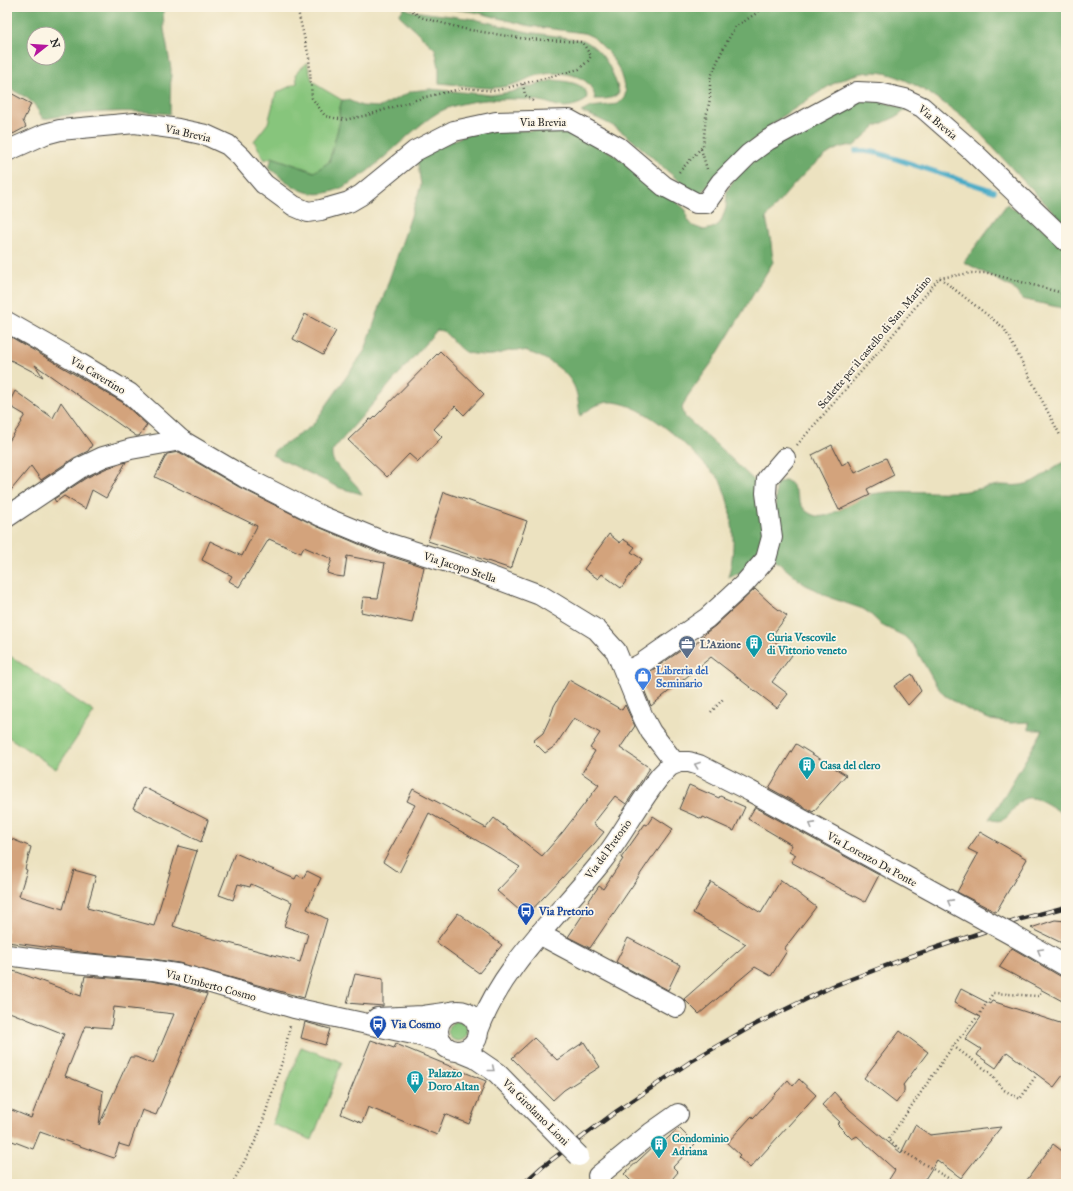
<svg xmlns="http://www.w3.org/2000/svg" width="1073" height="1191" viewBox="0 0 1073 1191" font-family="'IM FELL Great Primer',serif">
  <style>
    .green { fill: #87c57c; stroke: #597854 }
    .forest { fill: #6daa6c; stroke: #4c6a4c; fill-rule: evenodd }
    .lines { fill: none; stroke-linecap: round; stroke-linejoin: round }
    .stream { stroke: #46aac6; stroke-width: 5.5 }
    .building { fill: #d3a37c; fill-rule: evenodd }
    .minor-casing { stroke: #484641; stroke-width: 22 }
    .path { stroke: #484641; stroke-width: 2.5; stroke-dasharray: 1 3; stroke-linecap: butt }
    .minor { stroke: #fff; stroke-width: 20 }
    .rail-casing { stroke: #2b2b2b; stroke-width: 4.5 }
    .rail { stroke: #fcf5e5; stroke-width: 3; stroke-dasharray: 9; stroke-linecap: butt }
    .minor-bridge-casing { stroke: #484641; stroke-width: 22; stroke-linecap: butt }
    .minor-bridge { stroke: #fff; stroke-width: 20 }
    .oneway { stroke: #a0a0a0 }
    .labels { text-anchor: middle; stroke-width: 3.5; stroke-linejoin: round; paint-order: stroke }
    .street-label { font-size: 11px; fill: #2b2b2b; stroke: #fcf5e5 }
    .culture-label { font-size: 11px; font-weight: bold; fill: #0d838f; stroke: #fcf5e5; text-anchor: start }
    .service-label { font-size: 11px; font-weight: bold; fill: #4e5e75; stroke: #fcf5e5; text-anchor: start }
    .shop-label { font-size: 11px; font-weight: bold; fill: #366cbe; stroke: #fcf5e5; text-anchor: start }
    .transit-label { font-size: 11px; font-weight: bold; fill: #164399; stroke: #fcf5e5; text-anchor: start }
  </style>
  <rect width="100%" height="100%" fill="#fcf5e5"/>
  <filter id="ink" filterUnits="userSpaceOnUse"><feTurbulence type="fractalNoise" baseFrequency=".025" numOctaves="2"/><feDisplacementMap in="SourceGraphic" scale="8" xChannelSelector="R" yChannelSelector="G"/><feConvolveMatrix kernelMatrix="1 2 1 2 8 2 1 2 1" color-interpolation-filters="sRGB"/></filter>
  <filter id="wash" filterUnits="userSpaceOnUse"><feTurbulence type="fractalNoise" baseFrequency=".012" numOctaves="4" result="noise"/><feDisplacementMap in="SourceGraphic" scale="16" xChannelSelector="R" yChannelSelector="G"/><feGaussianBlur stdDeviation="0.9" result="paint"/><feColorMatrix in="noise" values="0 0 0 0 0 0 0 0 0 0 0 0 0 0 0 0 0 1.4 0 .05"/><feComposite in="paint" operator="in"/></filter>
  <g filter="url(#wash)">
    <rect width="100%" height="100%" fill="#ece2c0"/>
    <g class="green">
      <path d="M 307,63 L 312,80 L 320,87 L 342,100 L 339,111 L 340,121 L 329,162 L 315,172 L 272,157 L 265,160 L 254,141 L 268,123 L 276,93 L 297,83 L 296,73 Z"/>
      <path d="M 7,654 L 94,712 L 56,769 L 7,736 Z"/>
      <circle cx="458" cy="1031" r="10"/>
      <path d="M 301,1047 L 342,1062 L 312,1140 L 272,1124 Z"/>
    </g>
    <g class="forest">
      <path d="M 7,7 L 163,7 L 164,29 L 171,69 L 170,114 C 129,109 83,112 43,119 L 34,104 L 27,98 L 7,87 ZM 34,34 L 58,34 L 58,58 L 34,58 Z"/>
      <path d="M 437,7 L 1066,7 L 1066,224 C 1045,204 1026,184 1007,163 C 996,151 985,138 974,127 C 953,108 903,71 874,72 C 848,72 825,88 803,103 C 793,110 781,117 771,125 C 745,146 722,171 699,195 C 668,176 645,147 615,127 C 604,121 593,116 581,112 L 591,107 L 618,104 L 624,98 L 626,92 L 619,69 L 609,53 L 593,37 L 584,33 L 530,26 L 475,12 Z"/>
      <path d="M 404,8 L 412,11 L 474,19 L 528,32 L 583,40 C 604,50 613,71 619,92 C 614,100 603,99 595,99 C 593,72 556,70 535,76 C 530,77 526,80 521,82 C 512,85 501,88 491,88 C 474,88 456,84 439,83 L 439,67 L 435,49 L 399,15 Z"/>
      <path d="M 553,80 C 564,81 592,83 586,100 C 581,104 570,107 563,107 C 555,106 547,102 540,101 C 511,97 467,98 441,111 C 404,130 354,202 310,193 C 295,190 281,177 269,168 L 272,157 L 314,172 L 329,162 L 340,121 L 339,111 L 342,100 L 348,100 L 362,106 L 380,107 L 412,91 L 430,89 L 491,95 L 511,92 Z"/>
      <path d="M 864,96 L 907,109 L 898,116 L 876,126 L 854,146 C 825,141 783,198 766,218 L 771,242 L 773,262 L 713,361 L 687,397 L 682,408 L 685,417 L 720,448 L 762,488 L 766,524 L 761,545 L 744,571 L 728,577 C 736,550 734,523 726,496 C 724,492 723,486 721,482 C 718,476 711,471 706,466 C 685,443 646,405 613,402 C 601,401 589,409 580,416 C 579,407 578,395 574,386 C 565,367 537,352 517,350 C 508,350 501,354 493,355 C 488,356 469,354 465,352 C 458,348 450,337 443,331 L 437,330 L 332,451 L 332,457 L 334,462 L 357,486 L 362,494 L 340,488 L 272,455 L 275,450 L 312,426 L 365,350 L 410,219 L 421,185 L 417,157 L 474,131 L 564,130 L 581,136 L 604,148 L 653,181 L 686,210 L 687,219 L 693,226 L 704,230 L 709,229 L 715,227 L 720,223 L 723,216 L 726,208 L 727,191 L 734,179 L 764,151 Z"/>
      <path d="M 1007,204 L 1066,244 L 1066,309 L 1022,299 L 1013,288 L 964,262 Z"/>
      <path d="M 1066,461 L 1066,806 L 1062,813 C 1053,808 1042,799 1032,798 C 1011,795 1014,829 989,819 L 1000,803 L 1043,730 L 1029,730 L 1029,722 L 1011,723 L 991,720 L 972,712 L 958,704 L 944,695 L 936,685 L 914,646 L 904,636 L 883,626 L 869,613 L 863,609 L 831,598 L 804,584 L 776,561 L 774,557 L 776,484 L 786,480 C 801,490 795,510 816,516 C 831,520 856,497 872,494 C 900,489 926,493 954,492 C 969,492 984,487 999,485 C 1006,485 1014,486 1021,485 C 1038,483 1050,467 1066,461 Z"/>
    </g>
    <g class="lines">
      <path class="stream" d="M 856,151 L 865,151 L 878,153 L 994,191"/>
    </g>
    <g id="blocks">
      <g class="building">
        <path d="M 7,91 L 31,104 L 23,121 L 26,127 L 13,134 L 7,123 Z"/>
        <path d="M 305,314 L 336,331 L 323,355 L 293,339 Z"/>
        <path d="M 11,337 L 122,402 L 147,425 L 139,436 L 136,436 L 35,365 L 43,377 L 7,358 L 7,344 Z"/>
        <path d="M 440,351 L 484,394 L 464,415 L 455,406 L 434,429 L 442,437 L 418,462 L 409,454 L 387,477 L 348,440 L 370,419 L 372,420 Z"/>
        <path d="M 15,391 L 53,418 L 61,402 L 92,445 L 88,451 L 74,458 L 41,480 L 31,466 L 7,495 L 7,444 L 22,422 L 21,421 L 25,415 L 8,405 Z"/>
        <path d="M 832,445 L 842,465 L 849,461 L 855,473 L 886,458 L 894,475 L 867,489 L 870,495 L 839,510 L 812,455 Z"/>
        <path d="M 179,452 L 239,487 L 316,526 L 380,553 L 424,567 L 412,623 L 361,612 L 363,597 L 378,598 L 385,563 L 347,556 L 344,577 L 336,576 L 327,573 L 332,559 L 304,547 L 301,553 L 269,539 L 239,587 L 229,581 L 232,576 L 202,560 L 210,541 L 242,556 L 257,526 L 155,477 L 167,454 Z"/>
        <path d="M 126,462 L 106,498 L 92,490 L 85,509 L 64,496 L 56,502 L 54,499 L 86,478 L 107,468 Z"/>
        <path d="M 444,492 L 527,521 L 511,569 L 428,541 Z"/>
        <path d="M 609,534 L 620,543 L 623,539 L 635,547 L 631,552 L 642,559 L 621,588 L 602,574 L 598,579 L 584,569 Z"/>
        <path d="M 755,589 L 770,603 L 787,616 L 770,638 L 792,655 L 772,682 L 788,694 L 777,708 L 711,657 L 651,706 L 639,678 L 648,673 L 683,649 L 687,653 L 707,632 L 715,626 Z"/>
        <path d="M 912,674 L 921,691 L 908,705 L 894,686 Z"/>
        <path d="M 569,680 L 622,710 L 625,705 L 635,726 L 620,748 L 650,768 L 626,804 L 615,796 L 593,824 L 604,832 L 595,843 L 526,916 L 497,891 L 520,867 L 490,848 L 429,813 L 399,873 L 383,862 L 415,805 L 407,801 L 413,789 L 486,828 L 494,818 L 542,856 L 562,833 L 599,785 L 582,773 L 595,751 L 590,748 L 600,733 L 574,718 L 555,746 L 545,753 L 533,741 L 543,733 L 550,718 L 554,706 Z"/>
        <path d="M 796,744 L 846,775 L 813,812 L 769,788 Z"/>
        <path d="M 689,785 L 719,798 L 720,796 L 745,807 L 734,831 L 703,817 L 702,819 L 679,809 Z"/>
        <path d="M 143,787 L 208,820 L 201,842 L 133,808 Z"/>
        <path d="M 755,807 L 879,875 L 865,902 L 791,862 L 796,855 L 789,851 L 792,845 L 748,819 Z"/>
        <path d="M 653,816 L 673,829 L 653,857 L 652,857 L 590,948 L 568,937 L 586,910 L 584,908 L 599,886 L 603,889 L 623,859 L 621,858 L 645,824 L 647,825 Z"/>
        <path d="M 980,832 L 1027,859 L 996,912 L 957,892 L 978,854 L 968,849 Z"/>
        <path d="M 7,837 L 31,847 L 25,869 L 27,870 L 19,896 L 63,909 L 74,870 L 96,876 L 87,908 L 154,926 L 178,846 L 197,851 L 173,926 L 203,936 L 300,962 L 308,934 L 284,926 L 292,902 L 251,884 L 250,887 L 238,884 L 233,900 L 219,895 L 235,853 L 295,879 L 297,875 L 303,878 L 307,871 L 321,878 L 307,909 L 327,919 L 304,998 L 179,963 L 153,959 L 89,953 L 7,942 Z"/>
        <path d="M 781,880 L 816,907 L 784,949 L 787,951 L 771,976 L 755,967 L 699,1014 L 684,999 L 746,944 L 693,913 L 711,882 L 761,913 Z"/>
        <path d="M 458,913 L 502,945 L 479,973 L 436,942 Z"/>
        <path d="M 1055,920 L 1066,921 L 1066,945 L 1031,928 Z"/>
        <path d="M 628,938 L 680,965 L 668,990 L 616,962 Z"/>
        <path d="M 1012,948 L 1060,976 L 1066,977 L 1066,1003 L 999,967 Z"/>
        <path d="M 7,970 L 17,972 L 81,996 L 85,976 L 151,981 L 175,985 L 207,994 L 156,1115 L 142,1110 L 129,1147 L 119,1144 L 114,1158 L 40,1132 L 33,1149 L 7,1139 L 7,1108 L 31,1118 L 64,1034 L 7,1011 ZM 114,1007 L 174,1014 L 153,1064 L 136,1057 L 130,1057 L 99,1125 L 103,1091 L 65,1076 L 85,1026 L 111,1028 Z"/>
        <path d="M 355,974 L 383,979 L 383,1006 L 347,1003 Z"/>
        <path d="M 961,989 L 990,1004 L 992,1001 L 1066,1025 L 1066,1071 L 1054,1087 L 1007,1052 L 996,1068 L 977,1055 L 981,1049 L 965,1039 L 981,1017 L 954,1003 Z"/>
        <path d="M 305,1022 L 330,1029 L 325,1045 L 301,1038 Z"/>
        <path d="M 900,1031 L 928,1052 L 903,1085 L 904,1087 L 904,1092 L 896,1103 L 864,1078 Z"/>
        <path d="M 534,1038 L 557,1060 L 584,1042 L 600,1067 L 564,1090 L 553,1100 L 512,1058 Z"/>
        <path d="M 371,1040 L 394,1048 L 396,1044 L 486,1081 L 469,1124 L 445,1114 L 437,1135 L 368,1107 L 362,1123 L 341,1114 Z"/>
        <path d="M 799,1079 L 816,1095 L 750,1168 L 738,1157 L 740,1155 L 727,1143 L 752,1116 L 753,1118 L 788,1080 L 793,1086 Z"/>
        <path d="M 834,1092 L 850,1110 L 901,1153 L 915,1125 L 930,1135 L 1001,1127 L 961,1178 L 937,1160 L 922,1184 L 886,1184 L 895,1170 L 857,1136 L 852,1139 L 837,1124 L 840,1122 L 822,1105 Z"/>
        <path d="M 679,1128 L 695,1144 L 673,1167 L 678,1172 L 668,1184 L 634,1184 L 624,1174 L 655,1145 L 659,1146 Z"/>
        <path d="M 1053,1144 L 1066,1154 L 1066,1184 L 1024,1184 Z"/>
      </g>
    </g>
  </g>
  <g filter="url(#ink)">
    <use href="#blocks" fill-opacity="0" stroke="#484641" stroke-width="1"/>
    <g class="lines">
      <g class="minor-casing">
        <g id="minor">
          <path d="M 7,151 L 45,134 L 60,130 L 135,123 L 178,129 L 206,135 L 228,145 L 241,157 L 264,184 L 294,206 L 308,212 L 321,210 L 349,202 L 361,195 L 415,151 L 454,131 L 496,122 L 569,120 L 618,147 L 664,186 L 696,203 L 706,203 L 721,182 L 749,154 L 768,140 L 857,92 L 879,93 L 905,99 L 922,107 L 971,150 L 1066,241"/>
          <path d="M 7,322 L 74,360 L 129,393 L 181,440 L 244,477 L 321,516 L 384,542 L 476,571 L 540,595 L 597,630 L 616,651 L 639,708 L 645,721 L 651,732 L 675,763"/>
          <path d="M 7,517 L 80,468 L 103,457 L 131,449 L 181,440"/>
          <path d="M 625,672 L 641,664 L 707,618 L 744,584 L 766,559 L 772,537 L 766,493 L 767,479 L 785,458"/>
          <path d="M 539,934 L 676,1007"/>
          <path d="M 1014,936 L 1066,966"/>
          <path d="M 7,955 L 51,961 L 152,970 L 177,974 L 194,978 L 294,1008 L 413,1034 L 442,1042"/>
          <circle cx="458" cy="1031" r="20"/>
          <path d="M 377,1018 L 423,1016 L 452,1012"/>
          <path d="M 478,1031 C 502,966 556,918 599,865 C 622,837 638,803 661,775 L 670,766 L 679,762 L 689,762 L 699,765 L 750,791 L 985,920"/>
          <path d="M 458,1051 L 475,1058 L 497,1073 L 563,1140"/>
          <path d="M 598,1176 L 651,1133 L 678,1114"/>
        </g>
      </g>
      <g class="path">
        <path d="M 297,7 L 309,57 L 312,98 L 325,116 L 344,120 L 368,115 L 425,97 L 465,88 L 495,91 L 579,69 L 588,61 L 591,56 L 582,42 L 526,39 L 464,29 L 420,17 L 408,7"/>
        <path d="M 523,84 L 525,95 L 533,101"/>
        <path d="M 701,149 L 707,169"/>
        <path d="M 679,172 L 703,146 L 706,117 L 710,99 L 710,79 L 721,53 L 735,27 L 766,7"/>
        <path d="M 940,278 L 1004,328 L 1060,435"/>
        <path d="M 797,445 L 886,343 L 939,278 L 971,273 L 988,273 L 1066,294"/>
        <path d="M 711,712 L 723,699"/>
        <path d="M 953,1046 L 989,1072 L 1004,1090 L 1020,1099 L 1037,1074"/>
        <path d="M 232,1184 L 258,1136 L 283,1059 L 290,1026"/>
        <path d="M 958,1184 L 904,1152 L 888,1140 L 953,1046 L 979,1015 L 993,993 L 1038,996 L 1042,990"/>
      </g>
      <use href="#minor" class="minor"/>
      <g class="rail-casing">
        <path id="rail" d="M 523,1184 L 542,1167 L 617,1111 L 693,1060 L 754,1025 L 833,986 L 909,957 L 1021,919 L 1066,907"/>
      </g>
      <use href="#rail" class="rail"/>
      <g class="minor-bridge-casing">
        <g id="minor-bridge">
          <path d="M 985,920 L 1014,936"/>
          <path d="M 563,1140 L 579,1156"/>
        </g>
      </g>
      <use href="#minor-bridge" class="minor-bridge"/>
    </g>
    <defs><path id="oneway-chevron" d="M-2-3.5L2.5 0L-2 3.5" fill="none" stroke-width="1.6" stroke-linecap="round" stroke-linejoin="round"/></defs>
    <g class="oneway">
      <use href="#oneway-chevron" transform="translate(697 765) rotate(-160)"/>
      <use href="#oneway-chevron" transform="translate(812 825) rotate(-151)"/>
      <use href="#oneway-chevron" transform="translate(950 902) rotate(-151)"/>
      <use href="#oneway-chevron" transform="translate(1040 951) rotate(-150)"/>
      <use href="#oneway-chevron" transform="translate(492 1069) rotate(39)"/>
    </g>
  </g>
  <defs>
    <g id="building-pin" transform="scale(0.9)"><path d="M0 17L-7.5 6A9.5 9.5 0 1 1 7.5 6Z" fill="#0f9aa8" stroke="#fcf5e5"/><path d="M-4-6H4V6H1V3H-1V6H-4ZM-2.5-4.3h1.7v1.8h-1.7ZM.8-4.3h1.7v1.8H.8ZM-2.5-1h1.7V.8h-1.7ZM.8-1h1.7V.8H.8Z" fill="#fff"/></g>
    <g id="office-pin" transform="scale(0.9)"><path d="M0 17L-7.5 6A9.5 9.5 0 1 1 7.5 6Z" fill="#5c6f8a" stroke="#fcf5e5"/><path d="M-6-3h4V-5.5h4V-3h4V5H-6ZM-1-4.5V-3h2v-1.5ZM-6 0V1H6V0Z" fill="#fff"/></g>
    <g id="shop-pin" transform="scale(0.9)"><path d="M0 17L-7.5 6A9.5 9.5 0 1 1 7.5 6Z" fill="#3f7fe0" stroke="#fcf5e5"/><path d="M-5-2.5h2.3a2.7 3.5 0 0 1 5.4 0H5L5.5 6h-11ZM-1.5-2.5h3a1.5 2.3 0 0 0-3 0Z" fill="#fff"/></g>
    <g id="bus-pin" transform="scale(0.9)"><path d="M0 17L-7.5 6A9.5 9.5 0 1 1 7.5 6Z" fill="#1a4fb4" stroke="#fcf5e5"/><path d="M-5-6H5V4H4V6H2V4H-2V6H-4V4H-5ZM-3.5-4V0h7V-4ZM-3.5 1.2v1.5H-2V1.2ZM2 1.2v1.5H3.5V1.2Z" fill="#fff"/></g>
  </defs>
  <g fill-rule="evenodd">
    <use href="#building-pin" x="754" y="643"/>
    <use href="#office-pin" x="687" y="644"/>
    <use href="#shop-pin" x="643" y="676"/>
    <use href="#building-pin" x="807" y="765"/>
    <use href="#bus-pin" x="526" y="911"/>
    <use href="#bus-pin" x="378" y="1024"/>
    <use href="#building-pin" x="415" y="1079"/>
    <use href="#building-pin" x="659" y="1144"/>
  </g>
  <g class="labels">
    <g class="street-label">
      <text x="543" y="126">Via Brevia</text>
      <text transform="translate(938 122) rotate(40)" y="4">Via Brevia</text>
      <text transform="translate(188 133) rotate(13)" y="4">Via Brevia</text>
      <text transform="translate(874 342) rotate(-50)" y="4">Scalette per il castello di San. Martino</text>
      <text transform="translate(98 375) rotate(31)" y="4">Via Cavertino</text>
      <text transform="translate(460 567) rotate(18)" y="4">Via Jacopo Stella</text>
      <text transform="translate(608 849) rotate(-54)" y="4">Via del Pretorio</text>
      <text transform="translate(872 859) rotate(29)" y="4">Via Lorenzo Da Ponte</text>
      <text transform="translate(211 985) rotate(15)" y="4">Via Umberto Cosmo</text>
      <text transform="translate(536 1112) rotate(45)" y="4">Via Girolamo Lioni</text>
    </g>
    <g class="culture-label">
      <text x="767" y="641">Curia Vescovile<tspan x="767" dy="13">di Vittorio veneto</tspan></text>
      <text x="820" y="769">Casa del clero</text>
      <text x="428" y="1077">Palazzo<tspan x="428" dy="13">Doro Altan</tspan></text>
      <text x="672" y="1142">Condominio<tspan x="672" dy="13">Adriana</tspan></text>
    </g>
    <g class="service-label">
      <text x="700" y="648">L'Azione</text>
    </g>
    <g class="shop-label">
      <text x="656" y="674">Libreria del<tspan x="656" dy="13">Seminario</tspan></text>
    </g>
    <g class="transit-label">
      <text x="539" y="915">Via Pretorio</text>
      <text x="391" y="1028">Via Cosmo</text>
    </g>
  </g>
  <rect width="1073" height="1191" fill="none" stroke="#fcf5e5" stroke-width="24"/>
  <g transform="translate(46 46) rotate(73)"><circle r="19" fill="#fcf5e5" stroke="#a8a49b"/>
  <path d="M0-3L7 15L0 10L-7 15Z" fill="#b5179e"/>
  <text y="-6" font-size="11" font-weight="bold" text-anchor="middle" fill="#2b2b2b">N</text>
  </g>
</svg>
